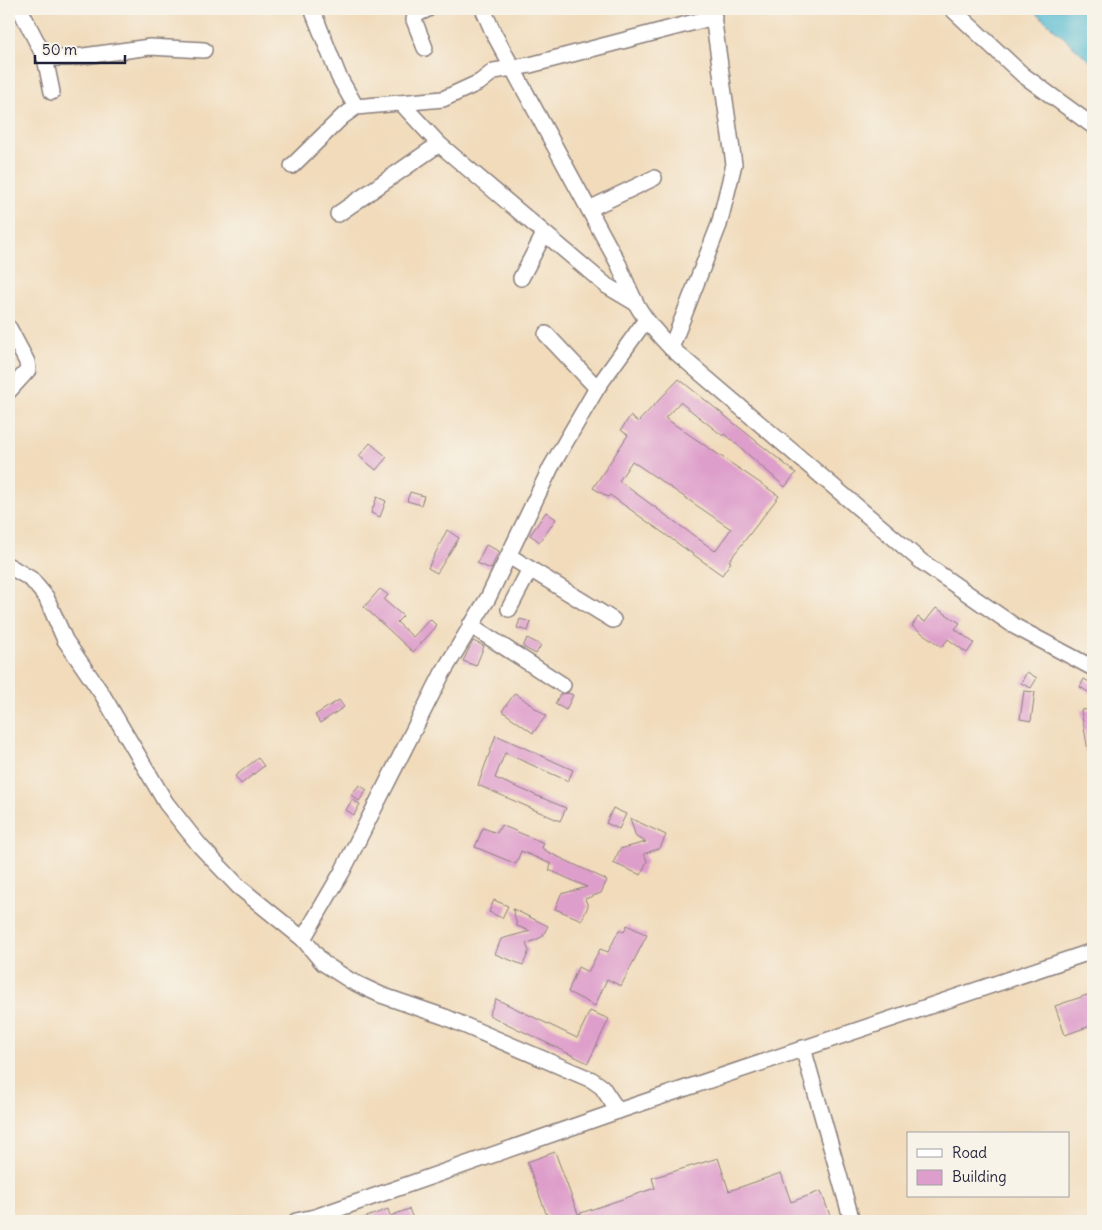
<svg xmlns="http://www.w3.org/2000/svg" width="1102" height="1230" viewBox="0 0 1102 1230" font-family="Delius,sans-serif">
  <style>
    .water { fill: #55bbd3; stroke: #3c6e87 }
    .building { fill: #de9ecb; fill-rule: evenodd }
    .lines { fill: none; stroke-linecap: round; stroke-linejoin: round }
    .minor-casing { stroke: #8a7e7b; stroke-width: 18 }
    .minor { stroke: #fff; stroke-width: 15 }
  </style>
  <rect width="100%" height="100%" fill="#f7f3e8"/>
  <filter id="ink" filterUnits="userSpaceOnUse"><feTurbulence type="fractalNoise" baseFrequency=".02" numOctaves="2"/><feDisplacementMap in="SourceGraphic" scale="10" xChannelSelector="R" yChannelSelector="G"/><feConvolveMatrix kernelMatrix="1 2 1 2 8 2 1 2 1" color-interpolation-filters="sRGB"/></filter>
  <filter id="wash" filterUnits="userSpaceOnUse"><feTurbulence type="fractalNoise" baseFrequency=".0096" numOctaves="4" result="noise"/><feDisplacementMap in="SourceGraphic" scale="20" xChannelSelector="R" yChannelSelector="G"/><feGaussianBlur stdDeviation="1.12" result="paint"/><feColorMatrix in="noise" values="0 0 0 0 0 0 0 0 0 0 0 0 0 0 0 0 0 1.4 0 .05"/><feComposite in="paint" operator="in"/></filter>
  <g filter="url(#wash)">
    <rect width="100%" height="100%" fill="#f1dbbb"/>
    <path class="water" d="M 1032,9 L 1093,9 L 1093,64 Z"/>
    <g id="blocks">
      <g class="building">
        <path d="M 679,379 L 796,473 L 785,487 L 725,434 L 723,436 L 680,402 L 665,418 L 779,496 L 729,561 L 731,562 L 722,575 L 610,495 L 608,497 L 593,488 L 628,435 L 621,430 L 630,416 L 638,422 ZM 632,461 L 731,529 L 715,551 L 619,481 Z"/>
        <path d="M 370,443 L 387,457 L 376,470 L 359,456 Z"/>
        <path d="M 410,492 L 424,496 L 421,505 L 407,501 Z"/>
        <path d="M 377,497 L 386,501 L 380,517 L 371,513 Z"/>
        <path d="M 546,512 L 556,519 L 540,542 L 530,535 Z"/>
        <path d="M 447,530 L 459,538 L 437,573 L 428,568 Z"/>
        <path d="M 486,545 L 499,551 L 491,569 L 477,563 Z"/>
        <path d="M 380,589 L 388,595 L 384,600 L 403,616 L 397,622 L 413,637 L 430,619 L 437,626 L 413,652 L 364,607 Z"/>
        <path d="M 936,608 L 960,623 L 955,629 L 974,643 L 967,653 L 948,639 L 942,647 L 912,626 L 918,617 L 925,622 Z"/>
        <path d="M 520,619 L 531,622 L 528,631 L 517,628 Z"/>
        <path d="M 527,638 L 541,645 L 536,654 L 523,647 Z"/>
        <path d="M 473,641 L 484,646 L 476,666 L 463,661 Z"/>
        <path d="M 1027,672 L 1037,678 L 1031,688 L 1021,683 Z"/>
        <path d="M 1084,679 L 1093,684 L 1093,695 L 1080,687 Z"/>
        <path d="M 1024,691 L 1035,692 L 1031,721 L 1020,719 Z"/>
        <path d="M 515,693 L 546,716 L 533,733 L 502,711 Z"/>
        <path d="M 568,693 L 573,695 L 566,710 L 555,704 L 560,694 Z"/>
        <path d="M 339,700 L 344,707 L 320,723 L 315,715 Z"/>
        <path d="M 1093,709 L 1093,751 L 1088,751 L 1081,710 Z"/>
        <path d="M 496,735 L 573,770 L 568,781 L 505,753 L 495,778 L 566,808 L 560,821 L 478,785 Z"/>
        <path d="M 258,758 L 264,766 L 241,784 L 235,776 Z"/>
        <path d="M 359,785 L 367,790 L 359,801 L 351,795 Z"/>
        <path d="M 352,800 L 360,804 L 354,815 L 346,810 Z"/>
        <path d="M 613,808 L 626,814 L 619,829 L 606,823 Z"/>
        <path d="M 630,818 L 666,835 L 660,848 L 644,854 L 647,861 L 641,875 L 613,863 L 620,849 L 646,842 L 636,837 Z"/>
        <path d="M 501,825 L 544,843 L 542,848 L 548,852 L 607,880 L 601,893 L 585,899 L 588,906 L 582,920 L 555,909 L 561,894 L 587,887 L 549,870 L 551,864 L 521,851 L 516,864 L 475,847 L 483,828 L 497,833 Z"/>
        <path d="M 494,900 L 508,906 L 502,918 L 489,912 Z"/>
        <path d="M 513,909 L 548,926 L 542,937 L 526,944 L 529,951 L 523,965 L 495,954 L 501,939 L 530,931 L 517,926 Z"/>
        <path d="M 627,925 L 647,935 L 621,986 L 607,979 L 595,1006 L 568,992 L 578,967 L 588,972 L 600,949 L 608,952 L 619,930 L 624,932 Z"/>
        <path d="M 1093,993 L 1093,1025 L 1065,1035 L 1055,1006 Z"/>
        <path d="M 496,999 L 577,1038 L 590,1011 L 609,1019 L 588,1063 L 489,1015 Z"/>
        <path d="M 555,1152 L 578,1214 L 655,1188 L 652,1178 L 718,1158 L 729,1191 L 781,1173 L 791,1202 L 821,1191 L 832,1221 L 549,1221 L 527,1162 Z"/>
        <path d="M 388,1209 L 390,1216 L 409,1209 L 414,1221 L 356,1221 Z"/>
      </g>
    </g>
  </g>
  <g filter="url(#ink)">
    <use href="#blocks" fill-opacity="0" stroke="#8a7e7b" stroke-width="1"/>
    <g class="lines">
      <g class="minor-casing">
        <g id="minor">
          <path d="M 20,9 L 45,58 L 69,58 L 150,47 L 204,50"/>
          <path d="M 312,9 L 339,77 L 356,107"/>
          <path d="M 483,9 L 493,32 L 619,265 C 635,305 641,317 671,348 L 922,562 L 1016,627 L 1093,668"/>
          <path d="M 952,9 L 1023,75 L 1093,126"/>
          <path d="M 425,48 L 414,20 L 415,15 L 428,9"/>
          <path d="M 45,58 L 52,92"/>
          <path d="M 401,103 L 439,144 L 607,286 L 634,302"/>
          <path d="M 292,166 L 342,117 L 356,107 L 443,99 L 480,82 L 494,71 L 530,65 L 714,17"/>
          <path d="M 589,209 L 654,178"/>
          <path d="M 338,214 L 439,144"/>
          <path d="M 521,278 L 544,234"/>
          <path d="M 9,328 L 27,362 L 28,370 L 9,391"/>
          <path d="M 546,334 L 597,388"/>
          <path d="M 671,348 L 719,225 L 734,164 L 712,9"/>
          <path d="M 509,556 L 613,620"/>
          <path d="M 9,566 L 31,579 L 46,597 L 65,640 L 102,694 L 166,803 L 200,846 L 239,887 L 303,939 L 323,963 L 351,981 L 381,995 L 445,1017 L 592,1080 L 602,1087 L 618,1111"/>
          <path d="M 509,609 L 530,569"/>
          <path d="M 470,625 L 563,685"/>
          <path d="M 303,939 L 342,872 L 442,674 L 488,598 L 551,467 L 597,388 L 645,321"/>
          <path d="M 803,1048 L 852,1221"/>
          <path d="M 296,1221 L 315,1217 L 618,1111 L 1093,951"/>
        </g>
      </g>
      <use href="#minor" class="minor"/>
    </g>
  </g>
  <rect width="1102" height="1230" fill="none" stroke="#f7f3e8" stroke-width="30"/>
  <rect x="907" y="1132" width="162" height="65" fill="#f7f3e8" stroke="#a29fa3"/>
  <rect x="917" y="1149" width="25" height="8" fill="#ffffff" stroke="#a29fa3"/>
  <text x="952" y="1158" font-size="15" fill="#22223b">Road</text>
  <rect x="917" y="1170" width="25" height="15" fill="#de9ecb" stroke="#a29fa3"/>
  <text x="952" y="1182" font-size="15" fill="#22223b">Building</text>
  <path d="M35 55v8h90v-8" fill="none" stroke="#22223b" stroke-width="2.5"/>
  <text x="42" y="55" font-size="15" fill="#22223b" stroke="#f7f3e8" stroke-width="4" paint-order="stroke">50 m</text>
</svg>
